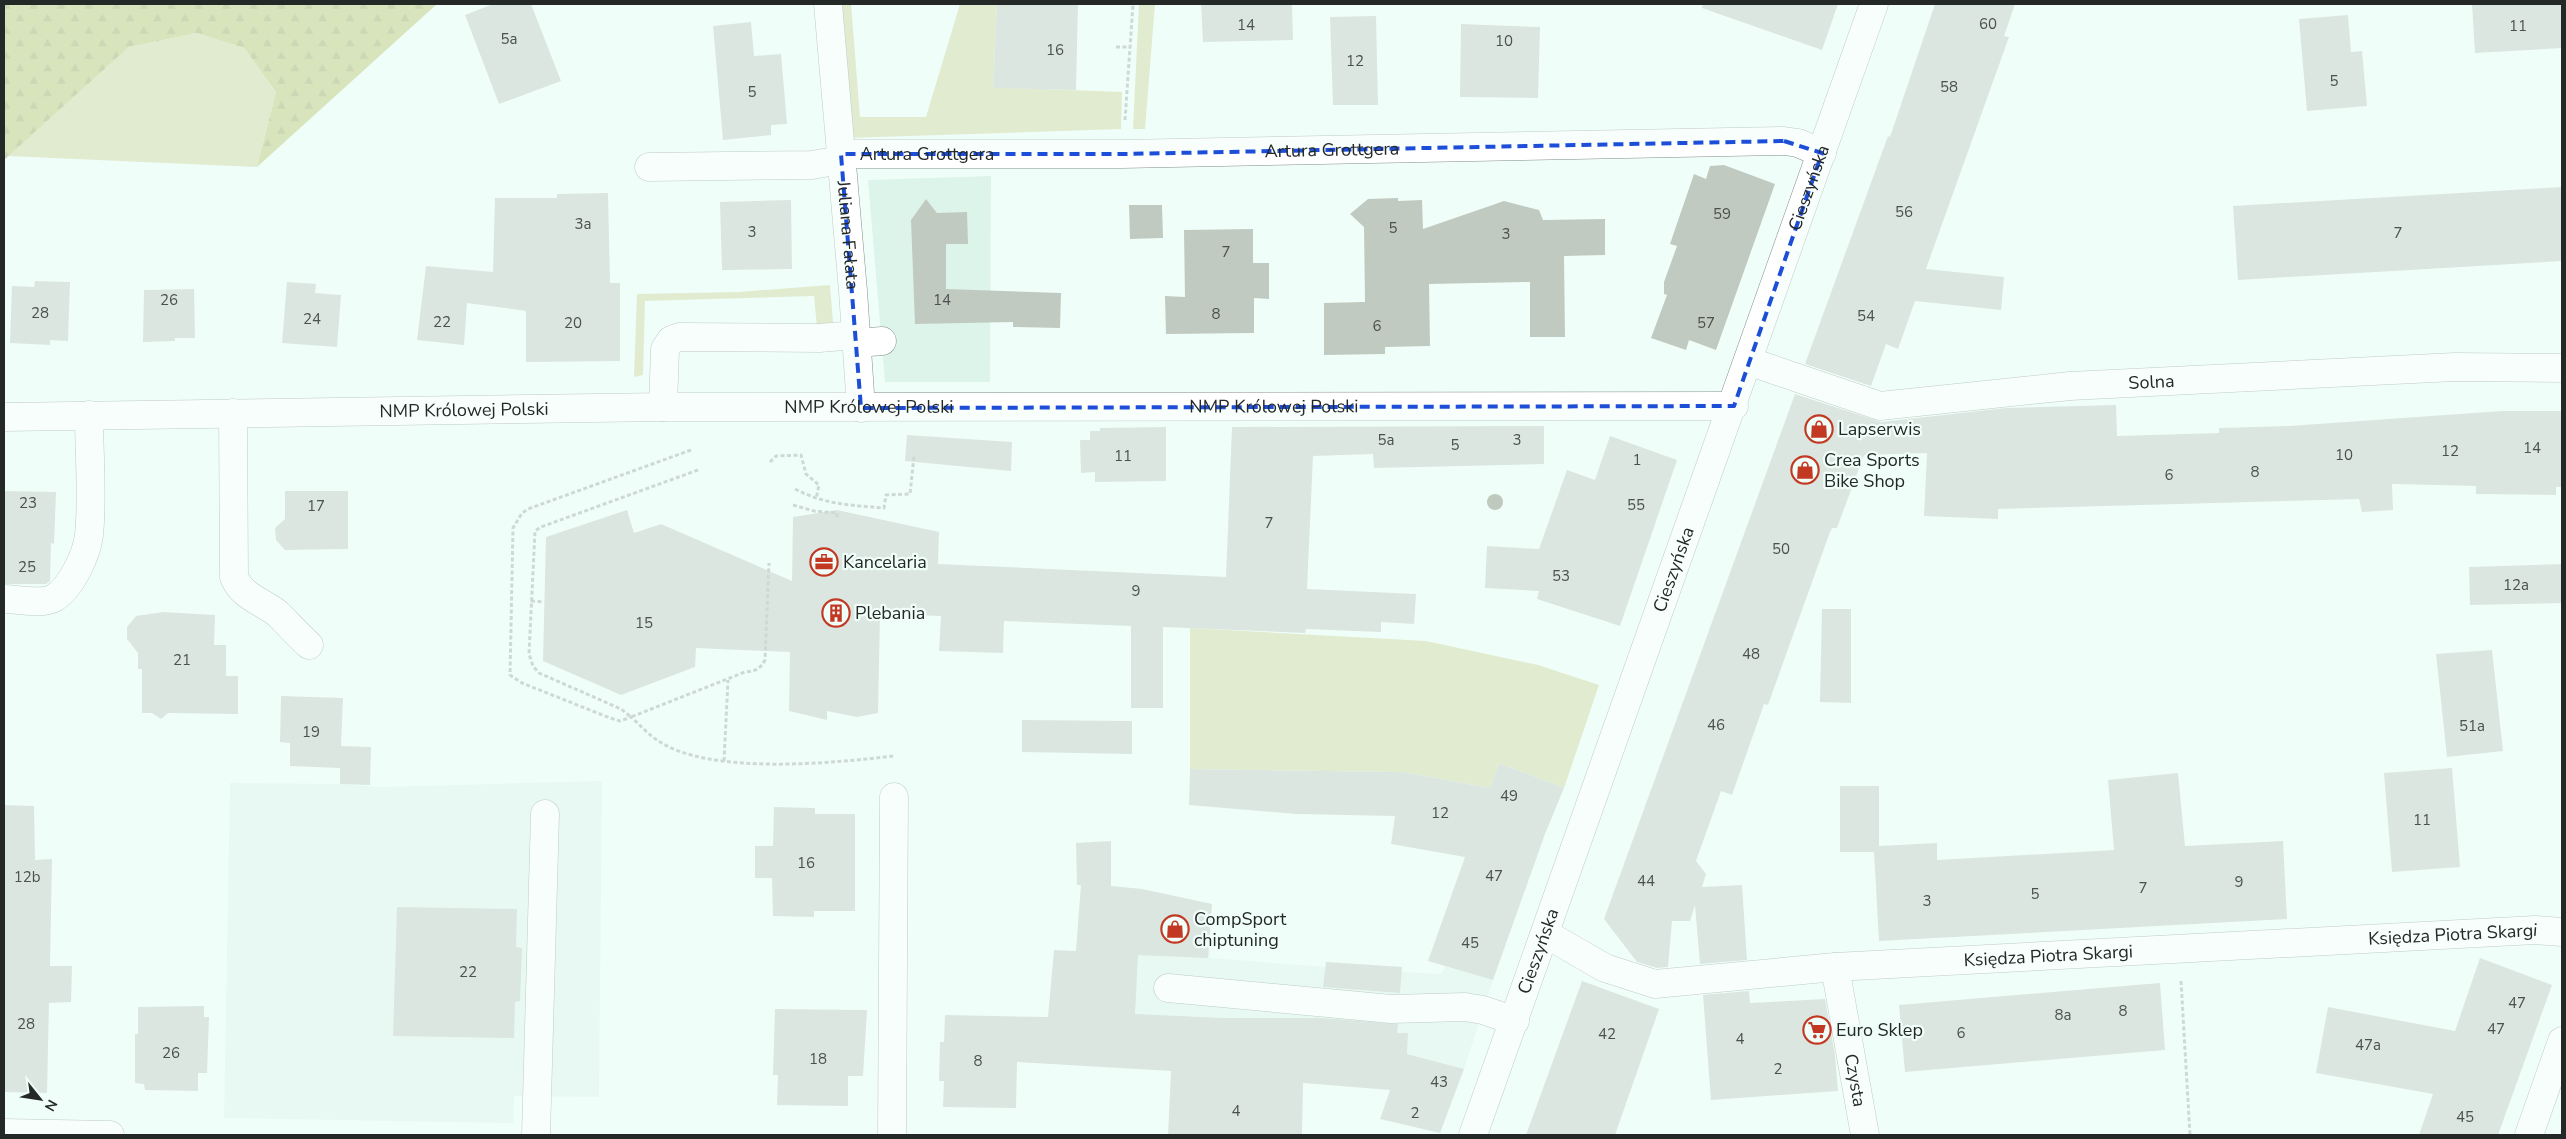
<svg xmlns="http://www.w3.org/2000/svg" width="2566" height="1139" viewBox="0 0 2566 1139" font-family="'Nunito Sans',sans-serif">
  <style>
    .built { fill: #ddf4eb }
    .grass { fill: #cdd69b }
    .forest { fill: url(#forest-firs) }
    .building { fill: #c1cac1 }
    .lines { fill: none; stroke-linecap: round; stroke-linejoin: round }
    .minor-casing { stroke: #828f8a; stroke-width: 29 }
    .path { stroke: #a4aeab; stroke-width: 3; stroke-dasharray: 4 2.5; stroke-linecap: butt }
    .minor { stroke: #fff; stroke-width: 28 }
    .tree { fill: #838b75 }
    .marked { fill: none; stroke: #1d4ed8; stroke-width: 4; stroke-dasharray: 10 6; stroke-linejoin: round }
    .labels { text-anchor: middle; stroke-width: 4.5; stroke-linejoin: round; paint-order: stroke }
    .number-label { font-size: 15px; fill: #4b514e }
    .street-label { font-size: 18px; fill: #242927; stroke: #f0fef9 }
    .poi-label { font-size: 18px; fill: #242927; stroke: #f0fef9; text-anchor: start }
  </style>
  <defs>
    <pattern id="forest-firs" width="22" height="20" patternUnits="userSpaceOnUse" patternTransform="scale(1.25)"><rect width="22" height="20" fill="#b9c572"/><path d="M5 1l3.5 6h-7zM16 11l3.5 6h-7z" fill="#9fa963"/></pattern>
  </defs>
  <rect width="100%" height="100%" fill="#f0fef9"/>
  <g class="built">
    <path d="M 991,176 L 990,382 L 885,382 L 868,180 Z"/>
    <path d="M 602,781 L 599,1097 L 514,1096 L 513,1123 L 224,1118 L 230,783 L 340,784 L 383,787 Z"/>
    <path d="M 1081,885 L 1142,889 L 1212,904 L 1210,958 L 1325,967 L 1326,962 L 1402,967 L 1402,972 L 1441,974 L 1445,966 L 1493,980 L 1464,1069 L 1404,1053 L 1071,1011 Z"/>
  </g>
  <g class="grass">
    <path d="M 838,4 L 851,4 L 860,117 L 926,117 L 960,4 L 997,4 L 993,87 L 1122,92 L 1121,129 L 847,138 Z"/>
    <path d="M 1139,4 L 1155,4 L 1145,129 L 1133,129 Z"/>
    <path d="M 197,33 L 244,48 L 276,92 L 257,167 L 8,156 L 129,47 Z"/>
    <path d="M 830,285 L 833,322 L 817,327 L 814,296 L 645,301 L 643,375 L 634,377 L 637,294 L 739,292 Z"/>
    <path d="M 1190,628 L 1426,641 L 1538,665 L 1599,685 L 1564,788 L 1499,763 L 1490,788 L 1402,772 L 1190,769 Z"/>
  </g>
  <path class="forest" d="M 4,4 L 437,4 L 257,167 L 276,92 L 244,48 L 197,33 L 129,47 L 4,160 Z"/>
  <g class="building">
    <path d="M 493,4 L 531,4 L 561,81 L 499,104 L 465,15 Z"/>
    <path d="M 997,4 L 1078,4 L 1076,90 L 993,88 Z"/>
    <path d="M 1201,4 L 1292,4 L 1293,40 L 1203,42 Z"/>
    <path d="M 1703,4 L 1838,4 L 1822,50 L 1702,8 Z"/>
    <path d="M 1935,4 L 2015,4 L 2004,36 L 2009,37 L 1926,269 L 2004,277 L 2001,310 L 1915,301 L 1898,349 L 1886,344 L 1871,386 L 1805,364 L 1888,136 L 1890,137 Z"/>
    <path d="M 2472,4 L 2562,4 L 2562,48 L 2475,53 Z"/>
    <path d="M 2348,15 L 2351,52 L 2362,51 L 2367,106 L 2307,111 L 2299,19 Z"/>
    <path d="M 1376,16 L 1378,105 L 1333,105 L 1330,17 Z"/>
    <path d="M 751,22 L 754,56 L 781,54 L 787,124 L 771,125 L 771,135 L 723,140 L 713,26 Z"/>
    <path d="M 1461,24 L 1540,27 L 1538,98 L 1460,97 Z"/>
    <path d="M 1724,165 L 1775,184 L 1716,350 L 1689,340 L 1686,350 L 1651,338 L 1667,295 L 1664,294 L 1664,282 L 1677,246 L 1670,244 L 1694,174 L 1706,179 L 1710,166 Z"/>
    <path d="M 2562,187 L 2562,261 L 2238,280 L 2233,206 Z"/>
    <path d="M 608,193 L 610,283 L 620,283 L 620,361 L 526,362 L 526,311 L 467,303 L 464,345 L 417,340 L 426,266 L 493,272 L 495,198 L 557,198 L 557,194 Z"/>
    <path d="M 1398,198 L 1398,201 L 1422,200 L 1423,229 L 1504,201 L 1539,210 L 1543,220 L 1605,219 L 1605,255 L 1564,256 L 1565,337 L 1530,337 L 1530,282 L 1429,284 L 1430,346 L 1385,347 L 1385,354 L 1324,355 L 1324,303 L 1365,302 L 1364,227 L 1350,214 L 1368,199 Z"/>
    <path d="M 926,199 L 937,213 L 967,212 L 968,244 L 946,244 L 946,289 L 1061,293 L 1060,328 L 1013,327 L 1013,322 L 915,324 L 911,220 Z"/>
    <path d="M 791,200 L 792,269 L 722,270 L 720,202 Z"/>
    <path d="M 1129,205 L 1162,205 L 1163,238 L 1130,239 Z"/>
    <path d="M 1253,229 L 1253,263 L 1269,263 L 1269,299 L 1254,298 L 1254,333 L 1166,334 L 1165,296 L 1185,297 L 1184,230 Z"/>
    <path d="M 35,281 L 70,282 L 68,341 L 50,340 L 50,345 L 10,343 L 12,286 L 34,287 Z"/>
    <path d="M 287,282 L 316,284 L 315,293 L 341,295 L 337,347 L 282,343 Z"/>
    <path d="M 194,289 L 195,338 L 175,338 L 175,341 L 143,342 L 144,290 Z"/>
    <path d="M 1795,394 L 1881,422 L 2006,408 L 2116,405 L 2117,436 L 2219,433 L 2219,428 L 2289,426 L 2502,411 L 2562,411 L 2562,487 L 2556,487 L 2556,495 L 2476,494 L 2476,486 L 2392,484 L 2393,510 L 2362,512 L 2359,499 L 1998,509 L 1998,519 L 1924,516 L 1927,453 L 1864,455 L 1837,528 L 1832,528 L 1830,532 L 1768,705 L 1764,704 L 1732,795 L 1721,791 L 1696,861 L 1706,874 L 1702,887 L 1742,885 L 1747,960 L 1700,964 L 1695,905 L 1690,921 L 1672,921 L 1668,967 L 1657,968 L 1637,962 L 1604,919 Z"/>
    <path d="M 1544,426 L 1544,464 L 1374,468 L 1373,454 L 1313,456 L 1307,589 L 1416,594 L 1414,624 L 1381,622 L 1381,632 L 1306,629 L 1305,633 L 1163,627 L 1163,708 L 1131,708 L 1131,626 L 1004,621 L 1003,653 L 939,651 L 941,616 L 880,614 L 878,713 L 857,717 L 827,711 L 827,720 L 789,711 L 790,652 L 696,648 L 695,667 L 621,695 L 543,661 L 546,537 L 627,510 L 634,533 L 661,524 L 792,581 L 793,517 L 837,510 L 939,532 L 938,564 L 1226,577 L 1232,427 Z"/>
    <path d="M 1166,427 L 1166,481 L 1095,482 L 1095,472 L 1081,473 L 1080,440 L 1090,440 L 1090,431 L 1100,431 L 1100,428 Z"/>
    <path d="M 907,435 L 1012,442 L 1011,471 L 905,461 Z"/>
    <path d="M 1610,436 L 1677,460 L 1620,626 L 1537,599 L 1539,591 L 1485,588 L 1487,546 L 1539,549 L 1567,470 L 1595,480 Z"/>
    <path d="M 4,491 L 56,492 L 54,544 L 51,543 L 50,581 L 46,584 L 4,584 Z"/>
    <path d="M 285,491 L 348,491 L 348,549 L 285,550 L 276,540 L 275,528 L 285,519 Z"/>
    <path d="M 2562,564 L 2562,603 L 2470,605 L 2469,567 Z"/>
    <path d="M 1822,609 L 1851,609 L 1851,703 L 1820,702 Z"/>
    <path d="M 163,612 L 215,615 L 214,645 L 226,645 L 226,676 L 238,676 L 238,714 L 168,713 L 161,719 L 152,713 L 142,713 L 142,669 L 138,669 L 138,653 L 127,639 L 127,627 L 136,616 Z"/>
    <path d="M 2492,650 L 2503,751 L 2447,757 L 2436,654 Z"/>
    <path d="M 281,696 L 343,698 L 341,746 L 371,747 L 370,785 L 340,784 L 340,768 L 290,766 L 290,743 L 280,742 Z"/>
    <path d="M 1022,720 L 1132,721 L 1132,754 L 1022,752 Z"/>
    <path d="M 1499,763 L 1564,788 L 1545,834 L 1493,980 L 1428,961 L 1465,857 L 1391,844 L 1395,816 L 1296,814 L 1189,805 L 1190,769 L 1402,772 L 1490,788 Z"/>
    <path d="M 2452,768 L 2460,867 L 2392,872 L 2384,773 Z"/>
    <path d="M 2178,773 L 2185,846 L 2283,841 L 2287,919 L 1879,941 L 1874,852 L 1840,852 L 1840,786 L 1879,786 L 1879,846 L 1937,843 L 1937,860 L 2114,850 L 2108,780 Z"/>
    <path d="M 4,805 L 34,806 L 35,860 L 52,859 L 50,966 L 72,966 L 71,1002 L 49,1003 L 47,1093 L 4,1092 Z"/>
    <path d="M 774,807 L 815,808 L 815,814 L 855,814 L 855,911 L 814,911 L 814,917 L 773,916 L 772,878 L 755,878 L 755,846 L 773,846 Z"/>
    <path d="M 1111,841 L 1111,886 L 1142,889 L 1212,904 L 1208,958 L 1138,955 L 1135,1014 L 1223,1018 L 1321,1018 L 1398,1024 L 1397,1033 L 1408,1033 L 1407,1054 L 1464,1069 L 1440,1133 L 1380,1119 L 1390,1090 L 1303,1083 L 1302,1135 L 1168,1135 L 1171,1071 L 1017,1062 L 1016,1108 L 943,1107 L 944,1081 L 939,1081 L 940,1042 L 944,1042 L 945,1015 L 1048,1017 L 1054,950 L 1076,951 L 1081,885 L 1077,885 L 1076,843 Z"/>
    <path d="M 397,907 L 517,909 L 516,947 L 522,948 L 520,1001 L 515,1002 L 514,1038 L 393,1036 Z"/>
    <path d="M 2480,958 L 2552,985 L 2498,1135 L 2419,1135 L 2433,1094 L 2316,1073 L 2328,1007 L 2455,1031 Z"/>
    <path d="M 1326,962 L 1402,967 L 1400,993 L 1323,987 Z"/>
    <path d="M 1582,981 L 1659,1009 L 1615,1135 L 1526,1135 Z"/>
    <path d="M 2160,983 L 2165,1050 L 1905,1072 L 1899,1005 Z"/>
    <path d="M 1749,991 L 1750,1003 L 1825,999 L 1835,1055 L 1838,1091 L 1711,1100 L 1703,995 Z"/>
    <path d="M 204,1006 L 204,1017 L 209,1017 L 207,1073 L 198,1073 L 198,1091 L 145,1090 L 144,1084 L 135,1083 L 135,1034 L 138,1034 L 138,1007 Z"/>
    <path d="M 775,1009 L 867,1010 L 863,1076 L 848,1076 L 848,1106 L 777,1105 L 778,1075 L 773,1075 Z"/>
  </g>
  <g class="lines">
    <g class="minor-casing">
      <g id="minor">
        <path id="s1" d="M 828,4 L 853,291 L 861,408"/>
        <path id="s2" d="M 841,154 L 1122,154 L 1784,141 L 1798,143 L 1822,153"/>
        <path d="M 649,167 L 812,165 L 841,160"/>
        <path d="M 857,343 L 882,341"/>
        <path id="s3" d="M 1748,361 L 1880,406 L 2070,386 L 2455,367 L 2562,368"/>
        <path d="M 663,407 L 665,349 L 671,340 L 679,337 L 819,338 L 856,335"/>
        <path d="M 233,413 L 234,577 C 242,597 262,601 278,614 C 288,624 298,635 309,645"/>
        <path id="s4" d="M 4,417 L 663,407 L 1734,406"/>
        <path d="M 4,599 C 18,599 41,605 54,598 C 71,588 87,554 89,535 C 93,496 89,455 89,415"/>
        <path id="s5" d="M 1546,934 L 1605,968 L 1655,984 L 1835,967 L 2535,930 L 2562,932"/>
        <path id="s6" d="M 1835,967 L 1865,1135"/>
        <path d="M 1168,988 L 1391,1009 L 1465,1007 L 1483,1010 L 1515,1021"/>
        <path d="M 4,1133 L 110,1135"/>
        <path d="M 536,1135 L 545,814"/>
        <path d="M 892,1135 L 894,797"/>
        <path id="s7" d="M 1473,1135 L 1874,4"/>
        <path d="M 2529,1135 L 2562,1041"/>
      </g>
    </g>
    <g class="path">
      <path d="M 1116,47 L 1130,47"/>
      <path d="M 1125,120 L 1133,4"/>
      <path d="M 691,450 L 528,509 L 522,513 L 513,528 L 510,675 L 522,683 L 610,718 L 620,721 L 631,717 C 640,725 648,734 657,740 C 709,776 833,763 894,756"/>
      <path d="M 770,462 L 776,456 L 801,455 L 806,474 L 819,485 L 816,499"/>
      <path d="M 698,470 L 541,527 L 535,531 L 529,654 L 533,666 L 539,673 L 621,709 L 631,717 L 745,672 C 756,671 760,669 765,660 L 769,563"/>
      <path d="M 795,489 C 826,505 850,505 884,508 L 886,495 L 910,494 L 914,456"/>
      <path d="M 793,505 L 814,511 L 837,513 L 837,519"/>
      <path d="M 531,601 L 544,602"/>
      <path d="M 724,761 L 728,680"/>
      <path d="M 2181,981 L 2190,1135"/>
    </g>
    <use href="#minor" class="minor"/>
  </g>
  <circle class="tree" cx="1495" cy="502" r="8"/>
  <path d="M0 0H2566V1139H0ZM 1784,141 L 1822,153 L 1734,406 L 861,408 L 841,154 L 1122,154 Z" fill="#f0fef9" fill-opacity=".55" fill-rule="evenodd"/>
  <path class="marked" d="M 1784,141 L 1822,153 L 1734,406 L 861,408 L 841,154 L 1122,154 Z"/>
  <defs>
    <g id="shop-ring" transform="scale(1.4375)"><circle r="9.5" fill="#f0fef9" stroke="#c33822" stroke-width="1.5"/><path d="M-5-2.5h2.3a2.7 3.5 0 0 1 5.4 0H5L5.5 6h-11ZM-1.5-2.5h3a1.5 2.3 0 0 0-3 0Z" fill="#c33822"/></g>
    <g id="office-ring" transform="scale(1.4375)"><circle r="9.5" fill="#f0fef9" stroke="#c33822" stroke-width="1.5"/><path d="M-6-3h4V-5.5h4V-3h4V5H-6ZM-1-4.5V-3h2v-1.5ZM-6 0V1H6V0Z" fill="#c33822"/></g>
    <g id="building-ring" transform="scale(1.4375)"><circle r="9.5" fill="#f0fef9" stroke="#c33822" stroke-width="1.5"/><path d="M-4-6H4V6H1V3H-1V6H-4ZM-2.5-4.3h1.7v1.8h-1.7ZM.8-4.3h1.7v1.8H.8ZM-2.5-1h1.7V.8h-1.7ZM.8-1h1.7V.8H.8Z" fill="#c33822"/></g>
    <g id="supermarket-ring" transform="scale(1.4375)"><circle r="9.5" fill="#f0fef9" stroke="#c33822" stroke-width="1.5"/><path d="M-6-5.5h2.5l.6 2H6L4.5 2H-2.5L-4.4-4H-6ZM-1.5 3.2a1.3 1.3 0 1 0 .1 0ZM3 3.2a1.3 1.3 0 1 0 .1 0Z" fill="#c33822"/></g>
  </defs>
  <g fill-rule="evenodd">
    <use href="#shop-ring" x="1819" y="429"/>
    <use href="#shop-ring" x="1805" y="470"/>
    <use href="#office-ring" x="824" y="562"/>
    <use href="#building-ring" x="836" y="613"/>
    <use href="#shop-ring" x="1175" y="929"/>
    <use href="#supermarket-ring" x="1817" y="1030"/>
  </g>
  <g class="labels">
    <g class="number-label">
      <text x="1988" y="29">60</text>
      <text x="1246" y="30">14</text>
      <text x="2518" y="31">11</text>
      <text x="509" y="44">5a</text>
      <text x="1504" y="46">10</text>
      <text x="1055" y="55">16</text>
      <text x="1355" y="66">12</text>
      <text x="2334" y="86">5</text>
      <text x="1949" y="92">58</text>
      <text x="752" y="97">5</text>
      <text x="1904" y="217">56</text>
      <text x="1722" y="219">59</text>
      <text x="583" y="229">3a</text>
      <text x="1393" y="233">5</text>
      <text x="752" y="237">3</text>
      <text x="2398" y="238">7</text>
      <text x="1506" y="239">3</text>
      <text x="1226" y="257">7</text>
      <text x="169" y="305">26</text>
      <text x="942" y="305">14</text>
      <text x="40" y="318">28</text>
      <text x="1216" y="319">8</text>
      <text x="1866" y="321">54</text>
      <text x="312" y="324">24</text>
      <text x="442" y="327">22</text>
      <text x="573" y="328">20</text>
      <text x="1706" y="328">57</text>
      <text x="1377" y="331">6</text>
      <text x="1386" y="445">5a</text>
      <text x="1517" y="445">3</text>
      <text x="1455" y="450">5</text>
      <text x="2532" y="453">14</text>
      <text x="2450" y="456">12</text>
      <text x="2344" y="460">10</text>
      <text x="1123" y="461">11</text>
      <text x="1637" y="465">1</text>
      <text x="2255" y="477">8</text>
      <text x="2169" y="480">6</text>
      <text x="28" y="508">23</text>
      <text x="1636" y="510">55</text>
      <text x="316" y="511">17</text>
      <text x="1269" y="528">7</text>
      <text x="1781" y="554">50</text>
      <text x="27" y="572">25</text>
      <text x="1561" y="581">53</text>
      <text x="2516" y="590">12a</text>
      <text x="1136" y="596">9</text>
      <text x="644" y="628">15</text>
      <text x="1751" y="659">48</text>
      <text x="182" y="665">21</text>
      <text x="1716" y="730">46</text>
      <text x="2472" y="731">51a</text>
      <text x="311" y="737">19</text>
      <text x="1509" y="801">49</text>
      <text x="1440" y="818">12</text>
      <text x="2422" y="825">11</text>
      <text x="806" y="868">16</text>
      <text x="1494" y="881">47</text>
      <text x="27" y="882">12b</text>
      <text x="1646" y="886">44</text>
      <text x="2239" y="887">9</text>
      <text x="2143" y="893">7</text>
      <text x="2035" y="899">5</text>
      <text x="1927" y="906">3</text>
      <text x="1470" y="948">45</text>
      <text x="468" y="977">22</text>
      <text x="2517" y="1008">47</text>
      <text x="2123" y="1016">8</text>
      <text x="2063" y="1020">8a</text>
      <text x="26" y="1029">28</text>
      <text x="2496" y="1034">47</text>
      <text x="1961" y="1038">6</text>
      <text x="1607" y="1039">42</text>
      <text x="1740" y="1044">4</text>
      <text x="2368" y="1050">47a</text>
      <text x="171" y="1058">26</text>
      <text x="818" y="1064">18</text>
      <text x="978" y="1066">8</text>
      <text x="1778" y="1074">2</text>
      <text x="1439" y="1087">43</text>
      <text x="1236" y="1116">4</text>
      <text x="1415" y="1118">2</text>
      <text x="2465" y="1122">45</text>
    </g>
    <g class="street-label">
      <text dy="6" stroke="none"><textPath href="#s2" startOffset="491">Artura Grottgera</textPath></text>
      <text dy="6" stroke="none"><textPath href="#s2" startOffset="86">Artura Grottgera</textPath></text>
      <text dy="6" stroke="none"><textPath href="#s7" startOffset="1005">Cieszyńska</textPath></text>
      <text dy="6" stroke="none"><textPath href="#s1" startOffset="232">Juliana Fałata</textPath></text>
      <text dy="6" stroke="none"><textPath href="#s3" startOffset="412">Solna</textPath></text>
      <text dy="6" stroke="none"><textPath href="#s4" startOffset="1270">NMP Królowej Polski</textPath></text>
      <text dy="6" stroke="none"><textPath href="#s4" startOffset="865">NMP Królowej Polski</textPath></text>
      <text dy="6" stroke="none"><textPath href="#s4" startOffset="460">NMP Królowej Polski</textPath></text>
      <text dy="6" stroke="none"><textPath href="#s7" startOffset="600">Cieszyńska</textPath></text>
      <text dy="6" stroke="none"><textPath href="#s5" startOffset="920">Księdza Piotra Skargi</textPath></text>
      <text dy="6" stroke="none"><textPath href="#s7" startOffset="195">Cieszyńska</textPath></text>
      <text dy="6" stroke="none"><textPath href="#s5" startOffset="515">Księdza Piotra Skargi</textPath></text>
      <text dy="6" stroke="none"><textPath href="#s6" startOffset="115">Czysta</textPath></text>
    </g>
    <g class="poi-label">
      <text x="1838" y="435">Lapserwis</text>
      <text x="1824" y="466">Crea Sports<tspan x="1824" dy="21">Bike Shop</tspan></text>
      <text x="843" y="568">Kancelaria</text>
      <text x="855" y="619">Plebania</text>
      <text x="1194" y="925">CompSport<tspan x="1194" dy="21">chiptuning</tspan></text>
      <text x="1836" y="1036">Euro Sklep</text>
    </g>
  </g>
  <rect width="2566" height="1139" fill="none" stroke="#242927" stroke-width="10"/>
  <g transform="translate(40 1099) rotate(120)" stroke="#f0fef9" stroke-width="4" paint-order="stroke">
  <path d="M0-4L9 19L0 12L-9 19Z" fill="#242927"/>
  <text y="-8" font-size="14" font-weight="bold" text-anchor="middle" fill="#242927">N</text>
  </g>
</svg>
